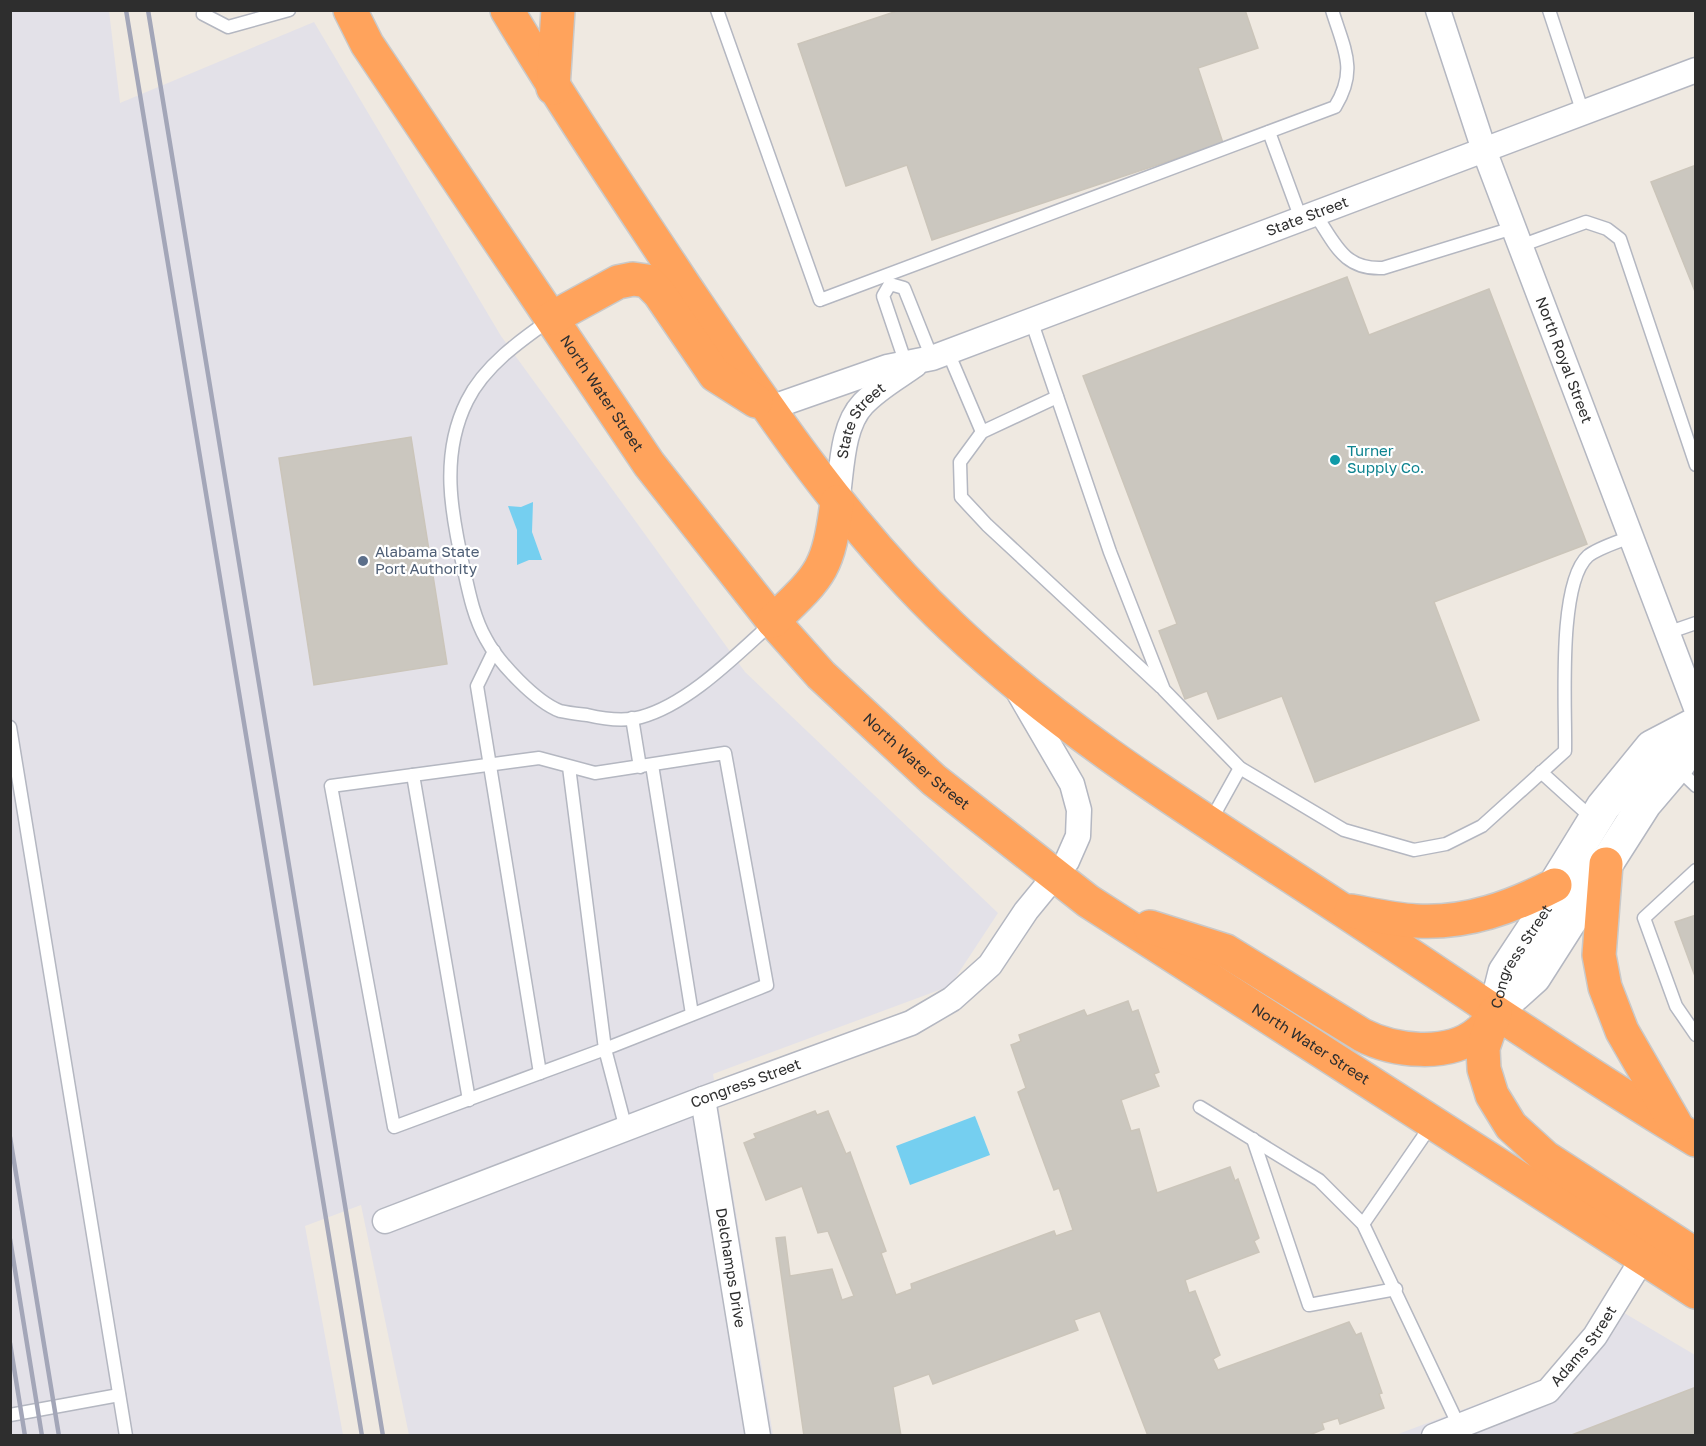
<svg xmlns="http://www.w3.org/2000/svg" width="1706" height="1446" viewBox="0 0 1706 1446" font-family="'Golos Text',sans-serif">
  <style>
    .industrial { fill: #e3e1e8 }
    .water { fill: #75cff0 }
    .building { fill: #cbc7bf; stroke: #cbc5ba; stroke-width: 1.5 }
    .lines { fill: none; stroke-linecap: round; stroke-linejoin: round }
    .lane-casing { stroke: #b4b7c1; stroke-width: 15 }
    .street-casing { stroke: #b4b7c1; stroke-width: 27 }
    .secondary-casing { stroke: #b4b7c1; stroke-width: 36 }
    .highway-casing { stroke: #c9c9c9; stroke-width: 36 }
    .lane { stroke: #fff; stroke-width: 12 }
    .street { stroke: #fff; stroke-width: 24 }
    .secondary { stroke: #fff; stroke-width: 33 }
    .highway { stroke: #ffa35c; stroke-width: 33 }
    .rail { stroke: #a3a6b8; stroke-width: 4.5 }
    .culture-dot { fill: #0f9aa8; stroke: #fff; stroke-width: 2 }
    .service-dot { fill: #5c6f8a; stroke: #fff; stroke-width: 2 }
    .labels { text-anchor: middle; stroke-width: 4.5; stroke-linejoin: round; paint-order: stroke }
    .street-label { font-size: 15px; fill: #2e2e2e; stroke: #fff }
    .culture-label { font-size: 15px; fill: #0d838f; stroke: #fff; text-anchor: start }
    .service-label { font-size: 15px; fill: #4e5e75; stroke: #fff; text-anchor: start }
  </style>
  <rect width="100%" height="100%" fill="#efe9e1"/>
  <g class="industrial">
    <path d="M 10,11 L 109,11 L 120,103 L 314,22 L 501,336 L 745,672 L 998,913 L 950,986 L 713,1074 L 773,1435 L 409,1435 L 361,1205 L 305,1226 L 343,1435 L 11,1435 Z"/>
    <path d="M 1604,1301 L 1695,1355 L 1695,1435 L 1393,1436 L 1544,1379 L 1592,1327 Z"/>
  </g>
  <g class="water">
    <path d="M 533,502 L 532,532 L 542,560 L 529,560 L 517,565 L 517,530 L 508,506 L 521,507 Z"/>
    <path d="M 975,1116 L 990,1155 L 910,1185 L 896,1146 Z"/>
  </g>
  <g class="building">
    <path d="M 900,10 L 1245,10 L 1258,48 L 1198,68 L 1223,143 L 932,240 L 907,165 L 846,186 L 798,44 Z"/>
    <path d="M 1696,165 L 1696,294 L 1651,182 Z"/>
    <path d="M 1347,277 L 1369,335 L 1489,289 L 1587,544 L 1434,602 L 1479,720 L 1315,782 L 1282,696 L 1218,719 L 1207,691 L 1185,699 L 1159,631 L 1177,624 L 1083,376 Z"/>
    <path d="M 411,437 L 447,664 L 314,685 L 279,458 Z"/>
    <path d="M 1696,915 L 1696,979 L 1675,922 Z"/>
    <path d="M 1128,1001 L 1132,1012 L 1138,1010 L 1159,1072 L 1154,1074 L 1159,1086 L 1121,1100 L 1131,1131 L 1139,1129 L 1157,1193 L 1230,1167 L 1235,1181 L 1238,1179 L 1259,1238 L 1254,1241 L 1259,1252 L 1185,1280 L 1189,1293 L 1195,1291 L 1220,1355 L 1213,1359 L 1218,1370 L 1349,1322 L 1356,1335 L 1361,1333 L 1382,1393 L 1379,1394 L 1384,1408 L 1340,1424 L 1338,1418 L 1322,1423 L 1324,1429 L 1307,1436 L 1148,1436 L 1100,1311 L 1074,1320 L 1078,1330 L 933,1384 L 929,1374 L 893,1387 L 901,1436 L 804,1436 L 776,1238 L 785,1237 L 790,1276 L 832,1269 L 842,1300 L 854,1296 L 828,1231 L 818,1233 L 802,1186 L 766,1200 L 744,1143 L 756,1138 L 754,1134 L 815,1111 L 817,1115 L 828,1111 L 846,1154 L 850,1152 L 886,1251 L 881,1253 L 896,1295 L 912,1289 L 911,1284 L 1054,1231 L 1056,1236 L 1073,1230 L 1059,1188 L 1054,1190 L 1018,1092 L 1026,1088 L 1011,1045 L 1021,1041 L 1019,1035 L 1084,1010 L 1087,1016 Z"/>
    <path d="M 1696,1387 L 1696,1436 L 1569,1436 Z"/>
  </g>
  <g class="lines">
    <g class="lane-casing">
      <g id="lane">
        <path d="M 204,10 L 203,14 L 228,27 L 289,10"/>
        <path d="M 717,10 L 820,300 L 1335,107 C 1358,70 1344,49 1332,10"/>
        <path d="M 1549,10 L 1583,113"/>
        <path d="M 1269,132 L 1301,219"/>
        <path d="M 1315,214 C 1335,243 1343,270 1383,268 L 1513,228"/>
        <path d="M 1520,246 L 1586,222 L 1607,229 L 1620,239 L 1696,465"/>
        <path d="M 551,319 C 521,340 484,366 467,401 C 440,455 451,513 464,570 C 469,593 474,618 486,639 C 498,662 536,702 560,711 C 569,713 579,714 587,715 C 604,719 624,722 641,717 C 689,704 737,654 773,622"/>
        <path d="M 1031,320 L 1110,552 L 1164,690 L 1240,768 L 1344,830 L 1414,850 L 1446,844 L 1482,826 L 1565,751 C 1566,709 1557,584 1588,556 C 1598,548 1618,542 1630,537"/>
        <path d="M 948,352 L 982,432"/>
        <path d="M 906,364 L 883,296 L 890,284 L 904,288 L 932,358"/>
        <path d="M 1057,397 L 982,432 L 960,462 L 961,497 L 987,525 L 1161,687"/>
        <path d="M 1667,633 L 1696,623"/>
        <path d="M 494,651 L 477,686 L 540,1073"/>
        <path d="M 632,718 L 640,767"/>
        <path d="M 10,727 L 126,1436"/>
        <path d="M 652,765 L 692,1014"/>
        <path d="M 569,767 L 605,1049 L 394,1127 L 331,786 L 539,758 L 595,773 L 725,753 L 767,985 L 605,1049 L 626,1129"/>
        <path d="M 1677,768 L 1696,786"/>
        <path d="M 1541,772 L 1594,820"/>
        <path d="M 413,775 L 469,1100"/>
        <path d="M 1210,822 L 1240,768"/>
        <path d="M 1696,870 L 1644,918 L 1676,1006 L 1696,1035"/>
        <path d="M 1200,1107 L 1319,1180 L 1363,1224 L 1459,1426"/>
        <path d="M 1253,1139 L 1309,1305 L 1396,1289"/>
        <path d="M 1363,1224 L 1432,1124"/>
        <path d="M 10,1415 L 119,1395"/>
      </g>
    </g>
    <g class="street-casing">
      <g id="street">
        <path id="s1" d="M 1438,10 L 1484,150 L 1696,708"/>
        <path id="s2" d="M 767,409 L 887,367 L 932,358 L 1696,70"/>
        <path id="s3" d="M 837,502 C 842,472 841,427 863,404 C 878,388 898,377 915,365"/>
        <path id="s4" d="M 703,1099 L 758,1436"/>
        <path id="s5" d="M 385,1221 L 703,1099 L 911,1023 L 952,999 L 990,965 L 1026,911 L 1067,861 L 1078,836 L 1079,810 L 1072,784 L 1019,693"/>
        <path id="s6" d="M 1434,1436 L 1548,1391 L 1595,1336 L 1643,1258"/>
      </g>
    </g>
    <g class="secondary-casing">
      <g id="secondary">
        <path id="s7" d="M 1495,1012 L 1505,972 L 1548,907 L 1555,885 L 1603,807 L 1652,747 L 1696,724"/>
        <path d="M 1495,1012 L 1534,977 L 1645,803 L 1679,763 L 1696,731"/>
      </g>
    </g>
    <g class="highway-casing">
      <g id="highway">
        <path id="s8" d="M 350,10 L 367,44 L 649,464 L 773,621 L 821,675 L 934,780 L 1088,901 L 1696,1292"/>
        <path d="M 507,10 C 563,104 624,194 684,285 C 765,405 846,527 952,627 C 1070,739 1209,822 1344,911 C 1461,988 1576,1068 1696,1140"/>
        <path d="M 553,88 L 558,10"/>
        <path d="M 552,318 L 618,282 L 633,279 L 647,281 L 659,293 L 715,375 L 756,401"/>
        <path d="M 773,621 C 822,574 828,570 837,502"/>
        <path d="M 1606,864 L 1599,955 L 1605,987 L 1622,1031 L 1675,1123"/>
        <path d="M 1351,911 C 1373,915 1395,920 1416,921 C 1467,924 1512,907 1555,885"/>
        <path d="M 1150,927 L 1226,951 L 1362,1035 C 1393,1051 1448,1058 1478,1033 C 1485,1028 1490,1019 1495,1012"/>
        <path d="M 1495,1013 L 1483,1048 L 1484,1069 L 1492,1095 L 1511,1126 L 1545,1157 L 1696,1255"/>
      </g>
    </g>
    <use href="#lane" class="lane"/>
    <use href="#street" class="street"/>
    <use href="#secondary" class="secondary"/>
    <use href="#highway" class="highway"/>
    <g class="rail">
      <path d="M 126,10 L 362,1436"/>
      <path d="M 148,10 L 383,1436"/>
      <path d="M 10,1137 L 59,1436"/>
      <path d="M 10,1239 L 42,1436"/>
      <path d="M 10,1343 L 25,1436"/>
    </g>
  </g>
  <circle class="culture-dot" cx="1335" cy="460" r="6"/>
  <circle class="service-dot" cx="363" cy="561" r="6"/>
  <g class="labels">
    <g class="street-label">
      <text dy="5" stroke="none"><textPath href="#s2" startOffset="574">State Street</textPath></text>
      <text dy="5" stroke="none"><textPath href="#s1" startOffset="372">North Royal Street</textPath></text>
      <text dy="5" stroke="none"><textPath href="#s8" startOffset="459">North Water Street</textPath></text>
      <text dy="5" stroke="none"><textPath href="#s3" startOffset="87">State Street</textPath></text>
      <text dy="5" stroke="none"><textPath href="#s8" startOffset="945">North Water Street</textPath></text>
      <text dy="5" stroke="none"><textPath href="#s7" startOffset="62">Congress Street</textPath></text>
      <text dy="5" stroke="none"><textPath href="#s8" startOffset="1431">North Water Street</textPath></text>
      <text dy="5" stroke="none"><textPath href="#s5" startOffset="386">Congress Street</textPath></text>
      <text dy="5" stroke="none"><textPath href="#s4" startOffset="171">Delchamps Drive</textPath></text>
      <text dy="5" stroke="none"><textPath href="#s6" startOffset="180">Adams Street</textPath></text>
    </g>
    <g class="culture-label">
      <text x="1347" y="456">Turner<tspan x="1347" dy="17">Supply Co.</tspan></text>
    </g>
    <g class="service-label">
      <text x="375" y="557">Alabama State<tspan x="375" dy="17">Port Authority</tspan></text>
    </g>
  </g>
  <rect width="1706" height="1446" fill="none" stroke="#2e2e2e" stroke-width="24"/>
</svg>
